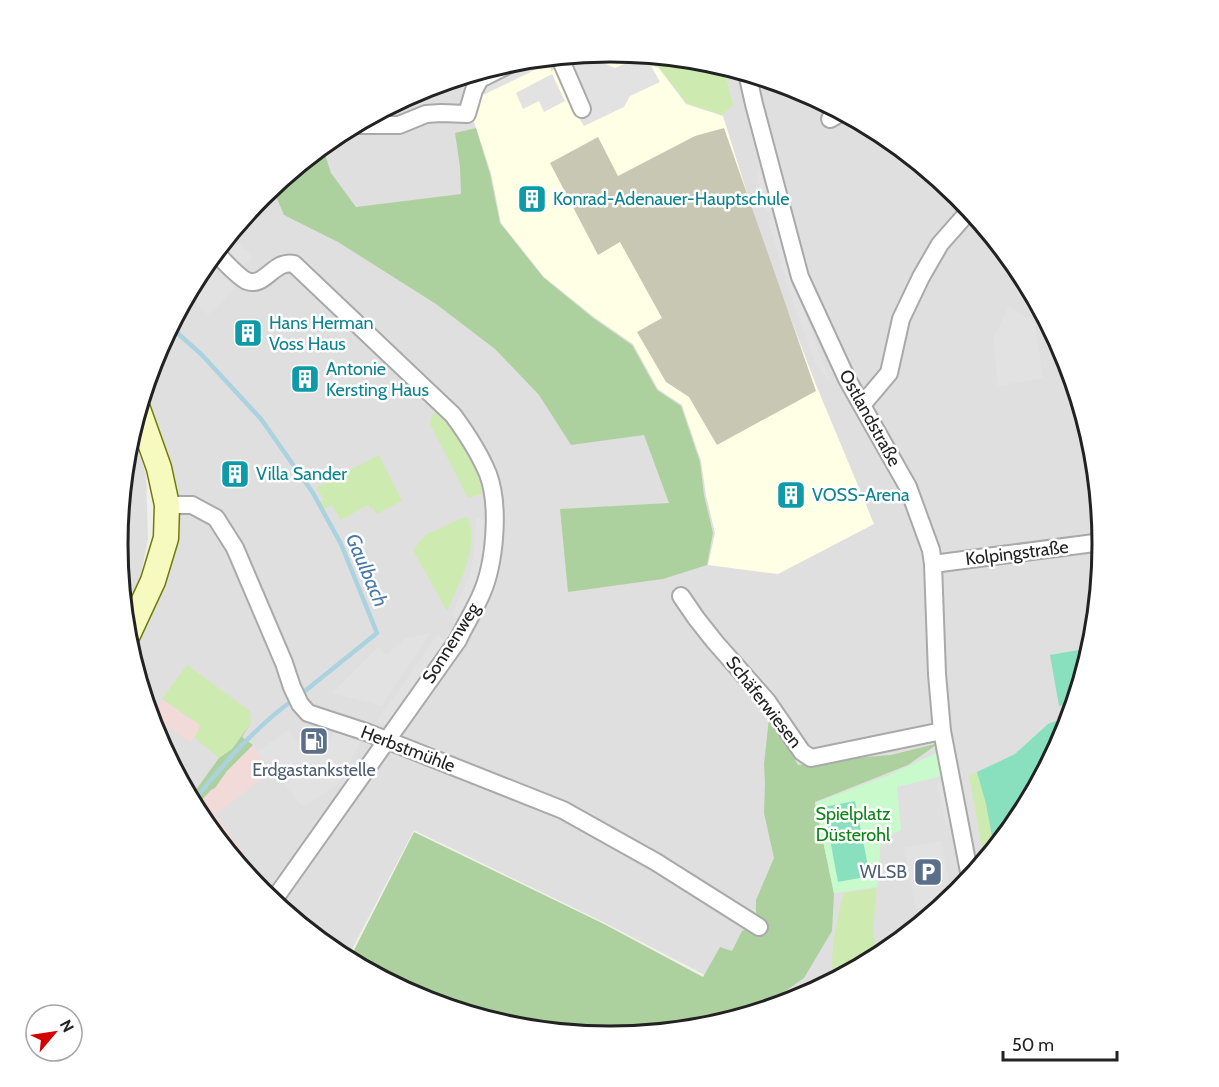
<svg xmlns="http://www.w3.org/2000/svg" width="1219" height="1087" viewBox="0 0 1219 1087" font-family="Cabin,sans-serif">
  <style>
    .residential { fill: #e0dfdf }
    .commercial { fill: #f2dad9 }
    .education { fill: #ffffe5 }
    .construction { fill: #c7c7b4 }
    .grass { fill: #cdebb0 }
    .forest { fill: #add19e }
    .park { fill: #c8facc }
    .pitch { fill: #88e0be }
    .parking { fill: #e2e2e2 }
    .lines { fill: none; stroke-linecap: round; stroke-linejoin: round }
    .stream { stroke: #aad3df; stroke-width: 4.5 }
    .minor-casing { stroke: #a9a9a9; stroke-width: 20 }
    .secondary-casing { stroke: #707d05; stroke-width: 27 }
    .minor { stroke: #fff; stroke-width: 16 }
    .secondary { stroke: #f7fabf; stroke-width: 24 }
    .labels { text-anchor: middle; stroke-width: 5; stroke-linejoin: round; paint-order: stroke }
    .culture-label { font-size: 18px; fill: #0d838f; stroke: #fff; text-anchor: start }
    .street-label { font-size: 18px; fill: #222; stroke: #fff }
    .service-label { font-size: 18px; fill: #4e5e75; stroke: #fff }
    .park-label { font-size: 18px; fill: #0c8416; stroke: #fff }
    .water-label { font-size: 20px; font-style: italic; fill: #4a7aab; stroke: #fff }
    .rim { fill: none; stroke: #222; stroke-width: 3 }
  </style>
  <rect width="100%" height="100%" fill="#f2efe9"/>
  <g class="residential">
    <path d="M 610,51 L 706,61 L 798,89 L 883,134 L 958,195 L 1019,270 L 1065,355 L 1093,448 L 1102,544 L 1092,640 L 1064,732 L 1019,817 L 958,892 L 883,953 L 798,999 L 731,1019 L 705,975 L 607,924 L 414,830 L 347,959 L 336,953 L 261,892 L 200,817 L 154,732 L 130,652 L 165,588 L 176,543 L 168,467 L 142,395 L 155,355 L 200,270 L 261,195 L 336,134 L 421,88 L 514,60 Z"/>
    <path d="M 131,431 L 146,473 L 148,539 L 140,579 L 124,617 L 117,543 L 127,447 Z"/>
  </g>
  <g class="commercial">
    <path d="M 162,699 L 201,726 L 191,743 L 165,725 L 157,736 L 150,718 Z"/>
    <path d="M 253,745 L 270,772 L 215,815 L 243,852 L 236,861 L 200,817 L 195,807 L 211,790 L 215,788 L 227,771 Z"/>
  </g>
  <path class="education" d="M 583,54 L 658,67 L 686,104 L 723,116 L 765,251 L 816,385 L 874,524 L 778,574 L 708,565 L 715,533 L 706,495 L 701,461 L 682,405 L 658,389 L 633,344 L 594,317 L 544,277 L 501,223 L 491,173 L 471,113 L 462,80 L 514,60 L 551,57 L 551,71 Z"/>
  <path class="construction" d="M 724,128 L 816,391 L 717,445 L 689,397 L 666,382 L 637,332 L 662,318 L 620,242 L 598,255 L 550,163 L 598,137 L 618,176 L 695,136 Z"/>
  <g class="grass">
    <path d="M 610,51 L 706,61 L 723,66 L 733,105 L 722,115 L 686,103 L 659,67 L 585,53 Z"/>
    <path d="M 436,411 C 457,436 478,461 482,494 L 468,498 L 430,424 L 431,417 Z"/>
    <path d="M 379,455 L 402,501 L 377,514 L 373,508 L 371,509 L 368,505 L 341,520 L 332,505 L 322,510 L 318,503 L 324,499 L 316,488 Z"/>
    <path d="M 467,516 C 481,545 459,584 447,611 L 413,550 L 425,535 Z"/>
    <path d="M 187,665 L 250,711 L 251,723 L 232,749 L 219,758 L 195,738 L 200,725 L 162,699 Z"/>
    <path d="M 977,772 L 986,804 L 994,847 L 984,859 L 969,776 Z"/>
    <path d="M 877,888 L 873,930 L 878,956 L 859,966 L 833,976 C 830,951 837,917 844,893 Z"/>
  </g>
  <g class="forest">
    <path d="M 476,128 L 490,174 L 500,223 L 543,277 L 593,318 L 632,345 L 657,390 L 681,406 L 700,462 L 704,495 L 713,533 L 707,565 L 663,579 L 568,592 L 560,509 L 669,503 L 644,435 L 571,445 L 539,395 L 495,349 L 436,304 L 338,242 L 284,215 L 272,187 L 322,145 L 331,173 L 356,207 L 461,194 L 460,167 L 455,133 Z"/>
    <path d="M 770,709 L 779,732 L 798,765 L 828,760 L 891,755 L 939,743 L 908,765 L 815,802 L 834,894 L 832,931 L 804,978 L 767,1004 L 728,1018 L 728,1020 L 705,1027 L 609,1036 L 513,1026 L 421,998 L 349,960 L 414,832 L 604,924 L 703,977 L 720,947 L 732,951 L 742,931 L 756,923 L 756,900 L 774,858 L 764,813 L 765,783 L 764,764 Z"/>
    <path d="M 251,723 L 242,737 L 253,745 L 227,771 L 215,788 L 211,790 L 195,807 L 190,798 L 219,758 L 232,749 Z"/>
  </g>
  <path class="park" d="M 939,752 L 942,776 L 897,787 L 901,830 L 881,839 L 877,887 L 834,893 L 815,803 L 887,776 Z"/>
  <g class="pitch">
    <path d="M 1090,648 L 1073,703 L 1059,706 L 1050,655 Z"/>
    <path d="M 1069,716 L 1064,732 L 1019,817 L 994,847 L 986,804 L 977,772 L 1015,754 L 1048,724 Z"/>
    <path d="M 855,801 L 870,876 L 838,882 L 824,807 Z"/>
  </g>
  <g class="parking">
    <path d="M 645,55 L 660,82 L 630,96 L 624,107 L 584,126 L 577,115 L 591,105 L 570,58 L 599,61 L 615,68 Z"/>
    <path d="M 537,58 L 541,67 L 483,95 L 457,82 L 461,76 L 514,60 Z"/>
    <path d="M 552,74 L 565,101 L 544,112 L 539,101 L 523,109 L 516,93 Z"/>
    <path d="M 758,167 L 766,186 L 772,210 L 766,212 L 757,180 Z"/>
    <path d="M 775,219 L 811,331 L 831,383 L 815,363 L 790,293 L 768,221 Z"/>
    <path d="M 229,235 L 253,256 L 243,267 L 219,247 Z"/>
    <path d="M 207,262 L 236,288 L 208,315 L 187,294 L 200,270 Z"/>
    <path d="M 1009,306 L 1035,324 L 1043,378 L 998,386 L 993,339 Z"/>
    <path d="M 476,518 L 486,520 L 485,558 L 480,579 L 458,622 L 452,614 L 469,577 L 474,556 Z"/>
    <path d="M 431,633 L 381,706 L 332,693 L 378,647 L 386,655 L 406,638 Z"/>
    <path d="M 438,634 L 448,644 L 389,726 L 377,721 Z"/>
    <path d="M 338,723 L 366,732 L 338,784 L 303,807 L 257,752 L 288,730 L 299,744 L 308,749 L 322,747 L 331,739 Z"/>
    <path d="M 942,778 L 952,823 L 946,825 L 937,785 Z"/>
    <path d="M 941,841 L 952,896 L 919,923 L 904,848 Z"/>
  </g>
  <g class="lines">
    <g class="stream">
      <path d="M 171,324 L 174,330 L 201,354 L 261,419 L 313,493 L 341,544 L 377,633 L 300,695"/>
      <path d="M 192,803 C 222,766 254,728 293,700"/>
    </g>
    <g class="minor-casing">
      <g id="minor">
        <path d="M 559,56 L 582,109"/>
        <path d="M 747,73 L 754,104 L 800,277 L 847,379 L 908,487 L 931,550 L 933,564 L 937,674 L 942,731 L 970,877"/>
        <path d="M 830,119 L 842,112"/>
        <path d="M 352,125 L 399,125 L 426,114 L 441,113 L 467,114 L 474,90 L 480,79 L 518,60"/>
        <path d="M 215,252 C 222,259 239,278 247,281 C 265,288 274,259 294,264 L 453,415 C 467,434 479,452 488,474 C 500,506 495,564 481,595 C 474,611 465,625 458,640 L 273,901"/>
        <path d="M 862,405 L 889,373 L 901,319 L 921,277 L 940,244 L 970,210"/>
        <path d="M 167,505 L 192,505 L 216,518 L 235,548 L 284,663 L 292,687 L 300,704 L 308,713 L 366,732 L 563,810 L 656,862 L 759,927"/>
        <path d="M 933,564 L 1102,542"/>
        <path d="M 681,596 L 696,618 L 715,642 L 767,701 L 802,752 L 811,758 L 942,731"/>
      </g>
    </g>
    <g class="secondary-casing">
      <path id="secondary" d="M 126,639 L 153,581 L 166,538 L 167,505 L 159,468 L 138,409"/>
    </g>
    <use href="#minor" class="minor"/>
    <use href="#secondary" class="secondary"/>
  </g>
  <defs>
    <g id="building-square" transform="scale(1.5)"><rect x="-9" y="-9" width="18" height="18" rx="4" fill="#0f9aa8" stroke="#fff"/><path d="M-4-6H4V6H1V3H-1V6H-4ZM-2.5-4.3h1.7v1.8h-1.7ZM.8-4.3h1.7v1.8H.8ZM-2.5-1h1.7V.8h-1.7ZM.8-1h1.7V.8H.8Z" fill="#fff"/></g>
    <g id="fuel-square" transform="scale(1.5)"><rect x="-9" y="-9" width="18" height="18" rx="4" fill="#5c6f8a" stroke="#fff"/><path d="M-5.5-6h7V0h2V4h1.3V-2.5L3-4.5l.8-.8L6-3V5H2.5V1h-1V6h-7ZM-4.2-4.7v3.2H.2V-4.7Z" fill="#fff"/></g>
    <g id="parking-square" transform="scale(1.5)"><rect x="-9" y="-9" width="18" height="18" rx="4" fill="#5c6f8a" stroke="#fff"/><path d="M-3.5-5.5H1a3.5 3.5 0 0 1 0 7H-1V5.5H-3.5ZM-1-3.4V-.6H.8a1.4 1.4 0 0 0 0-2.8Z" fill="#fff"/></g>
  </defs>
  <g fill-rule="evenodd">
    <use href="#building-square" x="532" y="199"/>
    <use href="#building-square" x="248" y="333"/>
    <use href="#building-square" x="305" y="379"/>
    <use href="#building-square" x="235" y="474"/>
    <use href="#building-square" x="791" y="495"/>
    <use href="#fuel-square" x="314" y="741"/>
    <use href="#parking-square" x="928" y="872"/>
  </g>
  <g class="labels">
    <g class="culture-label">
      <text x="553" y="205">Konrad-Adenauer-Hauptschule</text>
      <text x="269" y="329">Hans Herman<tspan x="269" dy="21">Voss Haus</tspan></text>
      <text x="326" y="375">Antonie<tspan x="326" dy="21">Kersting Haus</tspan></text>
      <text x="256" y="480">Villa Sander</text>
      <text x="812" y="501">VOSS-Arena</text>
    </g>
    <g class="street-label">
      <text transform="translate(870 418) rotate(61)" y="6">Ostlandstraße</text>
      <text transform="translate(1017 553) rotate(-7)" y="6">Kolpingstraße</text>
      <text transform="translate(451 643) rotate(-58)" y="6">Sonnenweg</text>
      <text transform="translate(764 702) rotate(52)" y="6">Schäferwiesen</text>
      <text transform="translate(408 749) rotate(21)" y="6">Herbstmühle</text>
    </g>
    <g class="service-label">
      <text x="314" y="776">Erdgastankstelle</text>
      <text x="907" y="878" text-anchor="end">WLSB</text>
    </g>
    <g class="park-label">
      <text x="853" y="820">Spielplatz<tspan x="853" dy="21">Düsterohl</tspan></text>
    </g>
    <g class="water-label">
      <text transform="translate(367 570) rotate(67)" y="7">Gaulbach</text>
    </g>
  </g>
  <path d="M0 0H1219V1087H0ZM128 544a482 482 0 1 1 964 0a482 482 0 1 1-964 0Z" fill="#fff" fill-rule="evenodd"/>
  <path class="rim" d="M128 544a482 482 0 1 1 964 0a482 482 0 1 1-964 0Z"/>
  <g transform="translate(54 1033) rotate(61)"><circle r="28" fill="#ffffff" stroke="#a7a7a7" stroke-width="1.5"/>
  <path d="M0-4.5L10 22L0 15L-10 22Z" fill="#d40000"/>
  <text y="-9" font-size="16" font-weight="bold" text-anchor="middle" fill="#222222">N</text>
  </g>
  <path d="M1003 1051v9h114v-9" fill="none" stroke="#222222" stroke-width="3"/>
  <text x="1012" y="1051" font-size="18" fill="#222222" stroke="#ffffff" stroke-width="4.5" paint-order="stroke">50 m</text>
</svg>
